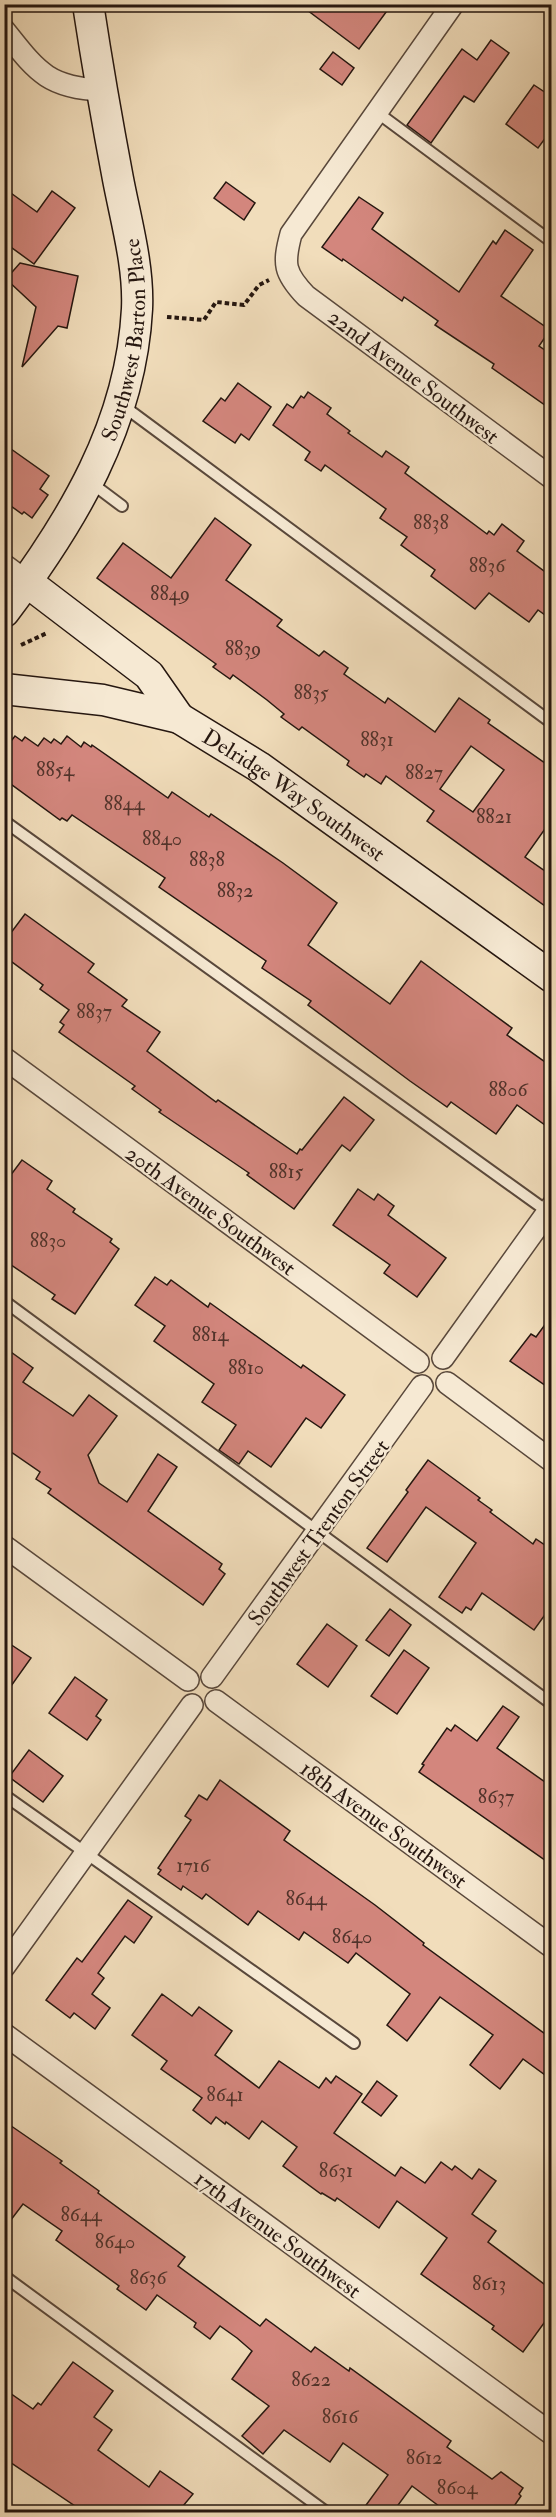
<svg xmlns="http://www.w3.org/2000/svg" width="556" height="2517" viewBox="0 0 556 2517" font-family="'IM FELL Double Pica',serif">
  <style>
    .building { fill: #d3867d; stroke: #261710; stroke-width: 1.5; fill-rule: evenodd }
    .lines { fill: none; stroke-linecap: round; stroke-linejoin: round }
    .lane-casing { stroke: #59483b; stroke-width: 14 }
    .street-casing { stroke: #59483b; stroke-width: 24 }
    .secondary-casing { stroke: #261710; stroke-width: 33 }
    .path { stroke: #261710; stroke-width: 4; stroke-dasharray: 4.5 3; stroke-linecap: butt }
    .lane { stroke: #f6e9d3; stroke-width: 10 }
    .street { stroke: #f6e9d3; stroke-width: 21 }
    .secondary { stroke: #f6e9d3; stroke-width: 30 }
    .labels { text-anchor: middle; stroke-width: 4.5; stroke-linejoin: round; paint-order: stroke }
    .number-label { font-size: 20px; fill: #51332b }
    .street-label { font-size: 22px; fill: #261710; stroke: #f6e9d3 }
  </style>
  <rect width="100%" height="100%" fill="#f1ddbb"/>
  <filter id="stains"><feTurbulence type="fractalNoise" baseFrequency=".00333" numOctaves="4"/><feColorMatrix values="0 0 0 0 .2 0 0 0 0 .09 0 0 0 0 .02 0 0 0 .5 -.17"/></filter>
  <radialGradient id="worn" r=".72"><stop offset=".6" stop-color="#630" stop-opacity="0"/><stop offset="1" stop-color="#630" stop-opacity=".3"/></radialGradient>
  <g class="building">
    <path d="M 299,4 L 392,4 L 359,49 Z"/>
    <path d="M 491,40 L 509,53 L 474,102 L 464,96 L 431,143 L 407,125 L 462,49 L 477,60 Z"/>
    <path d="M 333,52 L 354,68 L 342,85 L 320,69 Z"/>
    <path d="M 534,85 L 552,97 L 552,129 L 538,148 L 506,124 Z"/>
    <path d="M 226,182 L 255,203 L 244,220 L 214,198 Z"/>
    <path d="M 4,188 L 37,212 L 52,191 L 75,208 L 34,264 L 4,242 Z"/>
    <path d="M 359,197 L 383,213 L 372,229 L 459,292 L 493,241 L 496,244 L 505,230 L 533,250 L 501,296 L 550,330 L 539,346 L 552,355 L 552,410 L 492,368 L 494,364 L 435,325 L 438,321 L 404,297 L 402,301 L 343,259 L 342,261 L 322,247 Z"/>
    <path d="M 20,263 L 78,276 L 67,328 L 58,326 L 22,367 L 36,307 L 6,279 Z"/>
    <path d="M 238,383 L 271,407 L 249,440 L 241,434 L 235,443 L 203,421 L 221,398 L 225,401 Z"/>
    <path d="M 308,392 L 331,408 L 327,414 L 350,431 L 348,433 L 382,457 L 386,451 L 409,467 L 405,473 L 487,534 L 489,531 L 494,535 L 502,524 L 524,541 L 517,551 L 552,577 L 552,620 L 538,610 L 529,622 L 489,593 L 475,609 L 431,576 L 435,570 L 401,545 L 407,537 L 380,518 L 386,509 L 325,465 L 321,471 L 305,460 L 310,452 L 273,425 L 287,404 L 293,408 L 301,396 L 304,398 Z"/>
    <path d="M 4,444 L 49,476 L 40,489 L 48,495 L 32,518 L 24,512 L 22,514 L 4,501 Z"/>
    <path d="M 215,518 L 251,545 L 226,580 L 282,620 L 277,626 L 319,656 L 324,651 L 348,668 L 344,674 L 385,703 L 388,698 L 435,732 L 459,698 L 490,720 L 488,723 L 552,768 L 552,819 L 525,857 L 552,876 L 552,911 L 427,821 L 434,811 L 386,776 L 381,784 L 366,774 L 364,777 L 347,765 L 349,761 L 302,727 L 299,730 L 281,717 L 284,714 L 267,700 L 233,675 L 230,679 L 213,667 L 216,664 L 97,578 L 123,543 L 171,578 ZM 471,746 L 504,770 L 473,812 L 440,789 Z"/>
    <path d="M 15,736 L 22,741 L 25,737 L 38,746 L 44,738 L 51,743 L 54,739 L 61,744 L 67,736 L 81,747 L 84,742 L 91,747 L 92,745 L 168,798 L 172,792 L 209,817 L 211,814 L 283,863 L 337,903 L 308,945 L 390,1004 L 421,961 L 467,995 L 512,1028 L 507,1035 L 552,1067 L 552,1130 L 517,1105 L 496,1134 L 451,1102 L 447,1107 L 410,1081 L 308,1005 L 311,1001 L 262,968 L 266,961 L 159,887 L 165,878 L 72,815 L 67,821 L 62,818 L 60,820 L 4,779 L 4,750 Z"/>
    <path d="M 25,914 L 94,964 L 88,972 L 127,1000 L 122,1006 L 160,1032 L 147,1051 L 216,1102 L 218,1100 L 297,1154 L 300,1149 L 302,1150 L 344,1097 L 374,1120 L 350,1151 L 342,1145 L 294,1209 L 247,1175 L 249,1173 L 159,1112 L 161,1110 L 132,1089 L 135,1086 L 59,1032 L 64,1025 L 60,1022 L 69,1010 L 40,989 L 43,985 L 4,956 L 4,942 Z"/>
    <path d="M 22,1160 L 52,1181 L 47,1189 L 75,1209 L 73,1212 L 112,1239 L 110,1242 L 119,1249 L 75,1314 L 52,1299 L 55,1295 L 4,1260 L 4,1184 Z"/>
    <path d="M 358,1189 L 374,1200 L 378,1194 L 394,1206 L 388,1215 L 446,1258 L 417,1297 L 384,1273 L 390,1265 L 333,1225 Z"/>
    <path d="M 155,1277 L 167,1285 L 171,1280 L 208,1307 L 210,1303 L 301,1368 L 303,1365 L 345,1395 L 321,1428 L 306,1418 L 271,1467 L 248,1451 L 239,1464 L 219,1450 L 236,1425 L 202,1402 L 214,1384 L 154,1341 L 165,1326 L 135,1305 Z"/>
    <path d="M 552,1315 L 552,1390 L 510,1361 L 531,1334 L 536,1337 Z"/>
    <path d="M 4,1347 L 33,1368 L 23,1382 L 73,1416 L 89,1395 L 117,1416 L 88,1455 L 99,1483 L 127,1502 L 158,1454 L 177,1467 L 148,1511 L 222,1564 L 219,1569 L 225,1574 L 203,1605 L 48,1493 L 51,1489 L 36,1479 L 40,1472 L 4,1447 Z"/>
    <path d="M 428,1460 L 480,1498 L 478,1500 L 492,1510 L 490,1512 L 533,1544 L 536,1539 L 552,1550 L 552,1605 L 534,1630 L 482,1593 L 471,1610 L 466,1607 L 462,1613 L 439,1597 L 476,1543 L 426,1507 L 387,1562 L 367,1548 L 408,1492 L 406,1490 Z"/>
    <path d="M 390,1609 L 411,1625 L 389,1656 L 366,1640 Z"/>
    <path d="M 327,1624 L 357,1646 L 328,1687 L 297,1664 Z"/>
    <path d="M 4,1640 L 31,1658 L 4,1696 Z"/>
    <path d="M 404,1650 L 429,1668 L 397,1714 L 371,1696 Z"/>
    <path d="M 75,1677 L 107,1700 L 96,1716 L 101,1720 L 87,1740 L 49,1713 Z"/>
    <path d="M 503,1706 L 519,1717 L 497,1748 L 552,1787 L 552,1865 L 419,1772 L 424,1765 L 422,1764 L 447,1728 L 451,1731 L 455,1725 L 477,1741 Z"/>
    <path d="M 29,1750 L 63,1776 L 43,1802 L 9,1777 Z"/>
    <path d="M 220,1780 L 290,1831 L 284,1840 L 375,1905 L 424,1943 L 423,1945 L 552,2039 L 552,2080 L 523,2059 L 500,2089 L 491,2082 L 470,2065 L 493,2035 L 440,1997 L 407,2041 L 387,2025 L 410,1994 L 356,1953 L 348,1963 L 304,1932 L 299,1940 L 258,1911 L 248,1925 L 206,1894 L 202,1899 L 183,1886 L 181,1890 L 158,1874 L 161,1870 L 158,1868 L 191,1820 L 185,1816 L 199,1795 L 207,1800 Z"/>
    <path d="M 128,1900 L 152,1917 L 134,1943 L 125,1936 L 98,1973 L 104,1978 L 92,1994 L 110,2008 L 95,2029 L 74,2013 L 70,2018 L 46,2000 L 77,1958 L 82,1962 Z"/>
    <path d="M 162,1994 L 192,2016 L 199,2007 L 232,2031 L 215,2055 L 259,2088 L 279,2061 L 319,2088 L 326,2078 L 331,2083 L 336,2076 L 362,2094 L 334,2133 L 395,2176 L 401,2167 L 425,2183 L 441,2162 L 452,2170 L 455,2166 L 472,2179 L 479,2169 L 496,2181 L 472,2214 L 496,2231 L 488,2242 L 552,2290 L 552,2312 L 523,2352 L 492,2329 L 494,2326 L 421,2274 L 447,2238 L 397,2201 L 379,2228 L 337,2198 L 335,2201 L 322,2193 L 321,2194 L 283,2166 L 297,2147 L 262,2121 L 249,2139 L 226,2122 L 225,2124 L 216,2117 L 211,2124 L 193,2110 L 202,2098 L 161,2069 L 167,2061 L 132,2035 Z"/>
    <path d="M 377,2081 L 397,2096 L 381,2116 L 362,2102 Z"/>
    <path d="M 4,2121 L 62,2161 L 60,2163 L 99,2191 L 98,2193 L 185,2257 L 178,2266 L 260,2326 L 266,2319 L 311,2352 L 315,2347 L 349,2371 L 350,2368 L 451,2441 L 447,2447 L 492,2479 L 501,2472 L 523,2488 L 519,2494 L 521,2496 L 510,2512 L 447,2512 L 412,2486 L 393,2512 L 361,2512 L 388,2475 L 343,2443 L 330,2462 L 284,2430 L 263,2454 L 242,2436 L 269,2406 L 232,2379 L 252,2351 L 237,2338 L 220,2326 L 210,2339 L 194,2327 L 196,2323 L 157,2295 L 146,2310 L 117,2289 L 119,2286 L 56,2240 L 62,2231 L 23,2204 L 4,2229 Z"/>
    <path d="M 73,2362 L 113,2391 L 94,2417 L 112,2430 L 98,2450 L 149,2487 L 160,2471 L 193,2494 L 178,2512 L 84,2512 L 4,2458 L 4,2389 L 33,2409 L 38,2403 L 41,2405 Z"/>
  </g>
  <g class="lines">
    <g class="lane-casing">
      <g id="lane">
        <path d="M 378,113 L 552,242"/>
        <path d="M 122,405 L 552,723"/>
        <path d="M 90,482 L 122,506"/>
        <path d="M 4,821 L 551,1214"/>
        <path d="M 4,1301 L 552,1704"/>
        <path d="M 4,1795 L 354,2043"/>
        <path d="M 4,2276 L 326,2512"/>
      </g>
    </g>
    <g class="street-casing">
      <g id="street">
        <path d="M 453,4 L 291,234 C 283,264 284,273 306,296 L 552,478"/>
        <path d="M 4,30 C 36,70 47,88 102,90"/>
        <path d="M 4,565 L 27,582"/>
        <path d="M 4,1058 L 418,1362"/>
        <path d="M 443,1358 L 552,1206"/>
        <path d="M 447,1383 L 552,1461"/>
        <path d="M 4,1546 L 188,1680"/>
        <path d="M 212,1677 L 422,1386"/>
        <path d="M 216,1701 L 552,1947"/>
        <path d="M 4,1967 L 192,1705"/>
        <path d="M 4,2034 L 552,2434"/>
      </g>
    </g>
    <g class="secondary-casing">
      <g id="secondary">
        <path d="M 27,582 L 149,675 L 179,718"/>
        <path id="s1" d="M 4,612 C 72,522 131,425 137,309 C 139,266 126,221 118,179 C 107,121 97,63 88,4"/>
        <path id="s2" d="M 4,689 L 103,700 L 179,718 L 259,767 L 552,977"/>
      </g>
    </g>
    <g class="path">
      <path d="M 167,317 L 204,320 L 216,302 L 244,305 L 259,285 L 269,280"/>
      <path d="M 21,645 L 47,633"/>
    </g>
    <use href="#lane" class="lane"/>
    <use href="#street" class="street"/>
    <use href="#secondary" class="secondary"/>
  </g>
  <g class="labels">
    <g class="number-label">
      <text x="431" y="529">8838</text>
      <text x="487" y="572">8836</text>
      <text x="170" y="600">8849</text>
      <text x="243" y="655">8839</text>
      <text x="311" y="699">8835</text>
      <text x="377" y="746">8831</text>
      <text x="55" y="776">8854</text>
      <text x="424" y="779">8827</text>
      <text x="124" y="810">8844</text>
      <text x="494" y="823">8821</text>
      <text x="162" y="845">8840</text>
      <text x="207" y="866">8838</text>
      <text x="235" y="897">8832</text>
      <text x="94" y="1018">8837</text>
      <text x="508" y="1096">8806</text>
      <text x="286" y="1178">8815</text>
      <text x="48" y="1247">8830</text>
      <text x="210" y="1341">8814</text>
      <text x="246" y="1374">8810</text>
      <text x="496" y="1803">8637</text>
      <text x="193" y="1872">1716</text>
      <text x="306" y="1905">8644</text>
      <text x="352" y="1943">8640</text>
      <text x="225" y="2101">8641</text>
      <text x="336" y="2177">8631</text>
      <text x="81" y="2221">8644</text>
      <text x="115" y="2248">8640</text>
      <text x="148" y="2284">8636</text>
      <text x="489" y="2290">8613</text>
      <text x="311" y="2386">8622</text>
      <text x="340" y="2423">8616</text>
      <text x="424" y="2464">8612</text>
      <text x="457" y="2494">8604</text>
    </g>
    <g class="street-label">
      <text dy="8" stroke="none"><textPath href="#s1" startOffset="304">Southwest Barton Place</textPath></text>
      <text transform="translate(414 376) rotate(37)" y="8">22nd Avenue Southwest</text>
      <text dy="8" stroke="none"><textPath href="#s2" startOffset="316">Delridge Way Southwest</textPath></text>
      <text transform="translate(211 1210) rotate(36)" y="8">20th Avenue Southwest</text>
      <text transform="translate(318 1532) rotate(-54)" y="8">Southwest Trenton Street</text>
      <text transform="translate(384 1824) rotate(36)" y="8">18th Avenue Southwest</text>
      <text transform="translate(278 2234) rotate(36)" y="8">17th Avenue Southwest</text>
    </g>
  </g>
  <rect width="556" height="2517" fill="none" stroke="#f1ddbb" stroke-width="24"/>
  <rect x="6" y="6" width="544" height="2505" fill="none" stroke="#261710" stroke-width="3"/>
  <rect x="12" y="12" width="532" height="2493" fill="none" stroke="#261710" stroke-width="1.5"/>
  <rect width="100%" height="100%" filter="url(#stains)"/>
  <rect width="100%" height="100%" fill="url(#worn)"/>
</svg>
